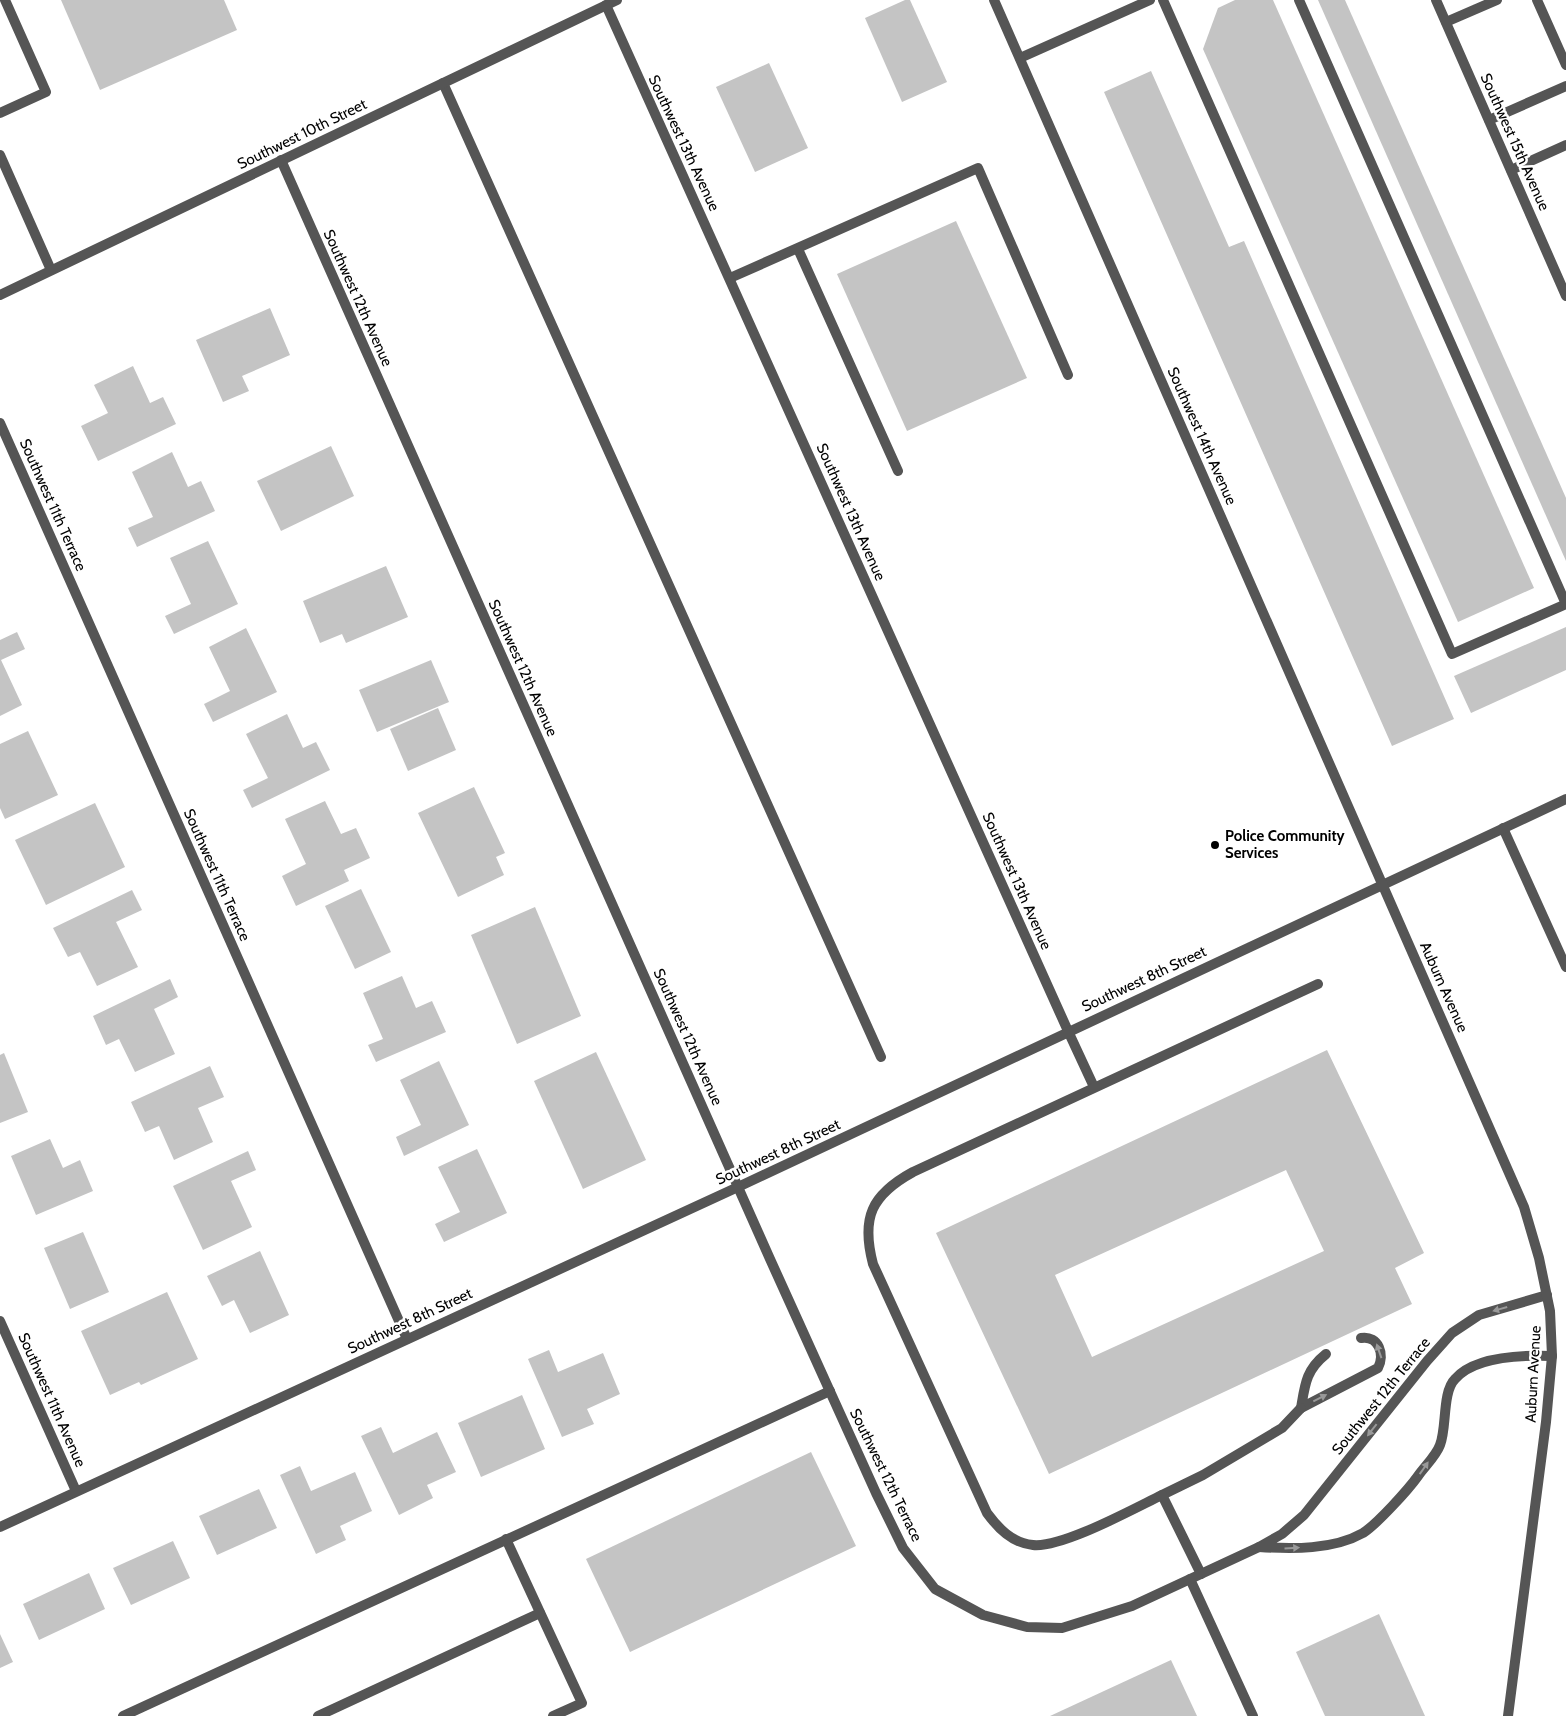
<svg xmlns="http://www.w3.org/2000/svg" width="1566" height="1716" viewBox="0 0 1566 1716" font-family="Cabin,sans-serif">
  <style>
    .building { fill: #c4c4c4; fill-rule: evenodd }
    .lines { fill: none; stroke-linecap: round; stroke-linejoin: round }
    .service { stroke: #555; stroke-width: 10 }
    .minor { stroke: #555; stroke-width: 10 }
    .tertiary { stroke: #555; stroke-width: 10 }
    .oneway { fill: #999 }
    .poi-dot { fill: #000; stroke: #fff; stroke-width: 2 }
    .labels { text-anchor: middle; stroke-width: 5; stroke-linejoin: round; paint-order: stroke }
    .street-label { font-size: 15px; fill: #000; stroke: #fff }
    .poi-label { font-size: 15px; font-weight: bold; fill: #000; stroke: #fff; text-anchor: start }
  </style>
  <rect width="100%" height="100%" fill="#fff"/>
  <g class="building">
    <path d="M 61,0 L 224,0 L 237,30 L 100,90 Z"/>
    <path d="M 905,0 L 910,0 L 947,82 L 902,102 L 865,18 Z"/>
    <path d="M 1235,0 L 1273,0 L 1534,588 L 1458,622 L 1203,49 L 1218,8 Z"/>
    <path d="M 1318,0 L 1345,0 L 1566,498 L 1566,561 Z"/>
    <path d="M 769,63 L 808,148 L 755,172 L 716,87 Z"/>
    <path d="M 1151,71 L 1229,247 L 1244,241 L 1454,719 L 1392,746 L 1104,92 Z"/>
    <path d="M 956,221 L 1027,378 L 907,431 L 837,274 Z"/>
    <path d="M 270,308 L 290,355 L 242,376 L 249,391 L 223,402 L 196,340 Z"/>
    <path d="M 133,366 L 150,403 L 163,397 L 176,424 L 98,461 L 81,426 L 108,413 L 94,385 Z"/>
    <path d="M 331,446 L 354,496 L 281,531 L 257,481 Z"/>
    <path d="M 172,452 L 188,487 L 201,481 L 215,511 L 137,547 L 128,528 L 153,517 L 132,472 Z"/>
    <path d="M 208,541 L 238,604 L 174,634 L 165,616 L 191,604 L 170,558 Z"/>
    <path d="M 386,566 L 408,617 L 346,643 L 342,634 L 320,643 L 303,601 Z"/>
    <path d="M 1566,627 L 1566,670 L 1471,713 L 1454,676 Z"/>
    <path d="M 246,628 L 277,692 L 213,722 L 204,704 L 230,691 L 209,647 Z"/>
    <path d="M 17,632 L 25,649 L 1,660 L 22,705 L 0,716 L 0,640 Z"/>
    <path d="M 431,660 L 449,702 L 377,732 L 359,690 Z"/>
    <path d="M 438,708 L 456,750 L 408,771 L 390,729 Z"/>
    <path d="M 287,714 L 303,748 L 316,742 L 330,770 L 252,808 L 243,790 L 268,778 L 246,734 Z"/>
    <path d="M 28,731 L 58,795 L 5,819 L 0,808 L 0,744 Z"/>
    <path d="M 474,787 L 505,853 L 496,857 L 504,875 L 458,897 L 418,813 Z"/>
    <path d="M 325,801 L 341,834 L 356,828 L 370,858 L 344,870 L 349,881 L 296,906 L 282,876 L 306,864 L 285,819 Z"/>
    <path d="M 95,803 L 125,867 L 46,905 L 15,840 Z"/>
    <path d="M 361,889 L 391,952 L 355,969 L 325,906 Z"/>
    <path d="M 132,890 L 142,910 L 116,922 L 138,967 L 97,986 L 80,952 L 68,957 L 53,928 Z"/>
    <path d="M 535,907 L 581,1016 L 517,1044 L 471,935 Z"/>
    <path d="M 402,976 L 416,1008 L 432,1001 L 446,1032 L 376,1062 L 368,1045 L 383,1039 L 363,993 Z"/>
    <path d="M 170,979 L 178,997 L 154,1009 L 175,1054 L 135,1072 L 119,1039 L 106,1045 L 93,1016 Z"/>
    <path d="M 1327,1050 L 1424,1253 L 1395,1268 L 1412,1304 L 1049,1474 L 936,1233 ZM 1286,1170 L 1324,1251 L 1092,1357 L 1055,1275 Z"/>
    <path d="M 596,1052 L 646,1160 L 583,1189 L 534,1081 Z"/>
    <path d="M 4,1053 L 28,1112 L 0,1123 L 0,1055 Z"/>
    <path d="M 439,1061 L 469,1125 L 404,1156 L 396,1137 L 421,1125 L 400,1080 Z"/>
    <path d="M 210,1066 L 224,1097 L 198,1108 L 213,1142 L 174,1160 L 159,1126 L 145,1132 L 131,1102 Z"/>
    <path d="M 50,1139 L 63,1168 L 80,1160 L 93,1191 L 36,1215 L 11,1156 Z"/>
    <path d="M 477,1149 L 507,1213 L 444,1242 L 435,1224 L 460,1212 L 438,1167 Z"/>
    <path d="M 248,1151 L 256,1170 L 231,1181 L 252,1227 L 203,1250 L 173,1186 Z"/>
    <path d="M 83,1232 L 109,1292 L 70,1309 L 44,1248 Z"/>
    <path d="M 260,1251 L 289,1315 L 250,1333 L 234,1300 L 222,1306 L 207,1276 Z"/>
    <path d="M 167,1292 L 198,1359 L 141,1385 L 139,1382 L 110,1395 L 81,1331 Z"/>
    <path d="M 549,1350 L 558,1372 L 603,1353 L 620,1394 L 587,1409 L 594,1424 L 562,1437 L 528,1359 Z"/>
    <path d="M 522,1395 L 545,1449 L 481,1477 L 458,1423 Z"/>
    <path d="M 381,1427 L 393,1453 L 437,1432 L 456,1472 L 427,1485 L 433,1498 L 399,1515 L 361,1436 Z"/>
    <path d="M 811,1452 L 856,1546 L 630,1652 L 586,1559 Z"/>
    <path d="M 300,1466 L 311,1491 L 355,1472 L 372,1511 L 340,1526 L 346,1540 L 316,1554 L 280,1475 Z"/>
    <path d="M 259,1489 L 277,1528 L 217,1555 L 199,1516 Z"/>
    <path d="M 173,1541 L 190,1578 L 131,1605 L 113,1568 Z"/>
    <path d="M 89,1573 L 105,1609 L 39,1640 L 23,1604 Z"/>
    <path d="M 1379,1614 L 1425,1716 L 1325,1716 L 1296,1652 Z"/>
    <path d="M 0,1634 L 13,1662 L 0,1668 Z"/>
    <path d="M 1171,1660 L 1197,1716 L 1050,1716 Z"/>
  </g>
  <g class="lines">
    <g class="service">
      <path d="M 1163,0 L 1452,654 L 1566,604"/>
      <path d="M 1299,0 L 1566,604"/>
      <path d="M 1537,0 L 1566,65"/>
      <path d="M 1446,22 L 1497,0"/>
      <path d="M 1020,58 L 1150,0"/>
      <path d="M 0,113 L 46,92 L 5,0"/>
      <path d="M 1489,120 L 1566,86"/>
      <path d="M 0,155 L 51,270"/>
      <path d="M 1511,170 L 1566,145"/>
      <path d="M 798,249 L 898,471"/>
      <path d="M 730,278 L 978,168 L 1068,375"/>
      <path d="M 1503,828 L 1566,967"/>
      <path d="M 1068,1031 L 1094,1087"/>
      <path d="M 1326,1354 C 1306,1370 1305,1384 1301,1408 L 1378,1368 C 1385,1355 1379,1335 1361,1338"/>
      <path d="M 1162,1495 L 1203,1475 L 1282,1428 L 1301,1408"/>
      <path d="M 506,1539 L 582,1703 L 553,1716"/>
      <path d="M 1201,1574 L 1162,1495 C 1133,1509 1062,1548 1033,1545 C 1012,1543 998,1528 987,1513 L 873,1264 C 861,1218 871,1195 913,1172 L 1318,984"/>
      <path d="M 1190,1579 L 1253,1716"/>
      <path d="M 123,1716 L 830,1391"/>
      <path d="M 318,1716 L 540,1613"/>
    </g>
    <g class="minor">
      <path d="M 1436,0 L 1566,296"/>
      <path d="M 606,5 L 1068,1031"/>
      <path d="M 443,83 L 881,1057"/>
      <path d="M 281,160 L 770,1259 L 876,1493 L 903,1548 L 935,1589 L 983,1615 L 1027,1627 L 1062,1628 L 1132,1606 L 1259,1547"/>
      <path d="M 0,423 L 407,1339"/>
      <path d="M 1547,1295 L 1479,1315 L 1452,1333 L 1427,1361 L 1304,1515 L 1282,1534 L 1259,1547 C 1292,1549 1333,1550 1363,1533 C 1377,1524 1408,1490 1418,1476 C 1425,1466 1436,1456 1440,1445 C 1447,1428 1442,1392 1455,1379 C 1475,1356 1523,1355 1552,1356"/>
      <path d="M 0,1321 L 76,1491"/>
      <path d="M 0,1527 L 738,1187 L 1566,799"/>
    </g>
    <g class="tertiary">
      <path d="M 994,0 L 1524,1207 L 1539,1258 L 1550,1311 L 1552,1356 L 1546,1422 L 1508,1716"/>
      <path d="M 0,295 L 617,0"/>
    </g>
  </g>
  <defs><path id="oneway-solid" d="M-6-.8H1V-3.2L6.5 0L1 3.2V.8H-6Z" transform="scale(1.25)"/></defs>
  <g class="oneway">
    <use href="#oneway-solid" transform="translate(1500 1309) rotate(164)"/>
    <use href="#oneway-solid" transform="translate(1379 1351) rotate(-109)"/>
    <use href="#oneway-solid" transform="translate(1320 1398) rotate(-27)"/>
    <use href="#oneway-solid" transform="translate(1372 1430) rotate(128)"/>
    <use href="#oneway-solid" transform="translate(1424 1468) rotate(-55)"/>
    <use href="#oneway-solid" transform="translate(1292 1548) rotate(-3)"/>
  </g>
  <circle class="poi-dot" cx="1215" cy="845" r="5"/>
  <g class="labels">
    <g class="street-label">
      <text transform="translate(302 134) rotate(-26)" y="5">Southwest 10th Street</text>
      <text transform="translate(1515 142) rotate(66)" y="5">Southwest 15th Avenue</text>
      <text transform="translate(684 143) rotate(65)" y="5">Southwest 13th Avenue</text>
      <text transform="translate(358 298) rotate(66)" y="5">Southwest 12th Avenue</text>
      <text transform="translate(1202 436) rotate(66)" y="5">Southwest 14th Avenue</text>
      <text transform="translate(53 505) rotate(66)" y="5">Southwest 11th Terrace</text>
      <text transform="translate(851 512) rotate(66)" y="5">Southwest 13th Avenue</text>
      <text transform="translate(523 668) rotate(66)" y="5">Southwest 12th Avenue</text>
      <text transform="translate(217 875) rotate(66)" y="5">Southwest 11th Terrace</text>
      <text transform="translate(1017 881) rotate(66)" y="5">Southwest 13th Avenue</text>
      <text transform="translate(1144 979) rotate(-25)" y="5">Southwest 8th Street</text>
      <text transform="translate(1444 987) rotate(66)" y="5">Auburn Avenue</text>
      <text transform="translate(688 1037) rotate(66)" y="5">Southwest 12th Avenue</text>
      <text transform="translate(778 1152) rotate(-25)" y="5">Southwest 8th Street</text>
      <text transform="translate(410 1321) rotate(-25)" y="5">Southwest 8th Street</text>
      <text transform="translate(1533 1374) rotate(-87)" y="5">Auburn Avenue</text>
      <text transform="translate(1381 1396) rotate(-51)" y="5">Southwest 12th Terrace</text>
      <text transform="translate(52 1400) rotate(66)" y="5">Southwest 11th Avenue</text>
      <text transform="translate(886 1475) rotate(64)" y="5">Southwest 12th Terrace</text>
    </g>
    <g class="poi-label">
      <text x="1225" y="841">Police Community<tspan x="1225" dy="17">Services</tspan></text>
    </g>
  </g>
</svg>
